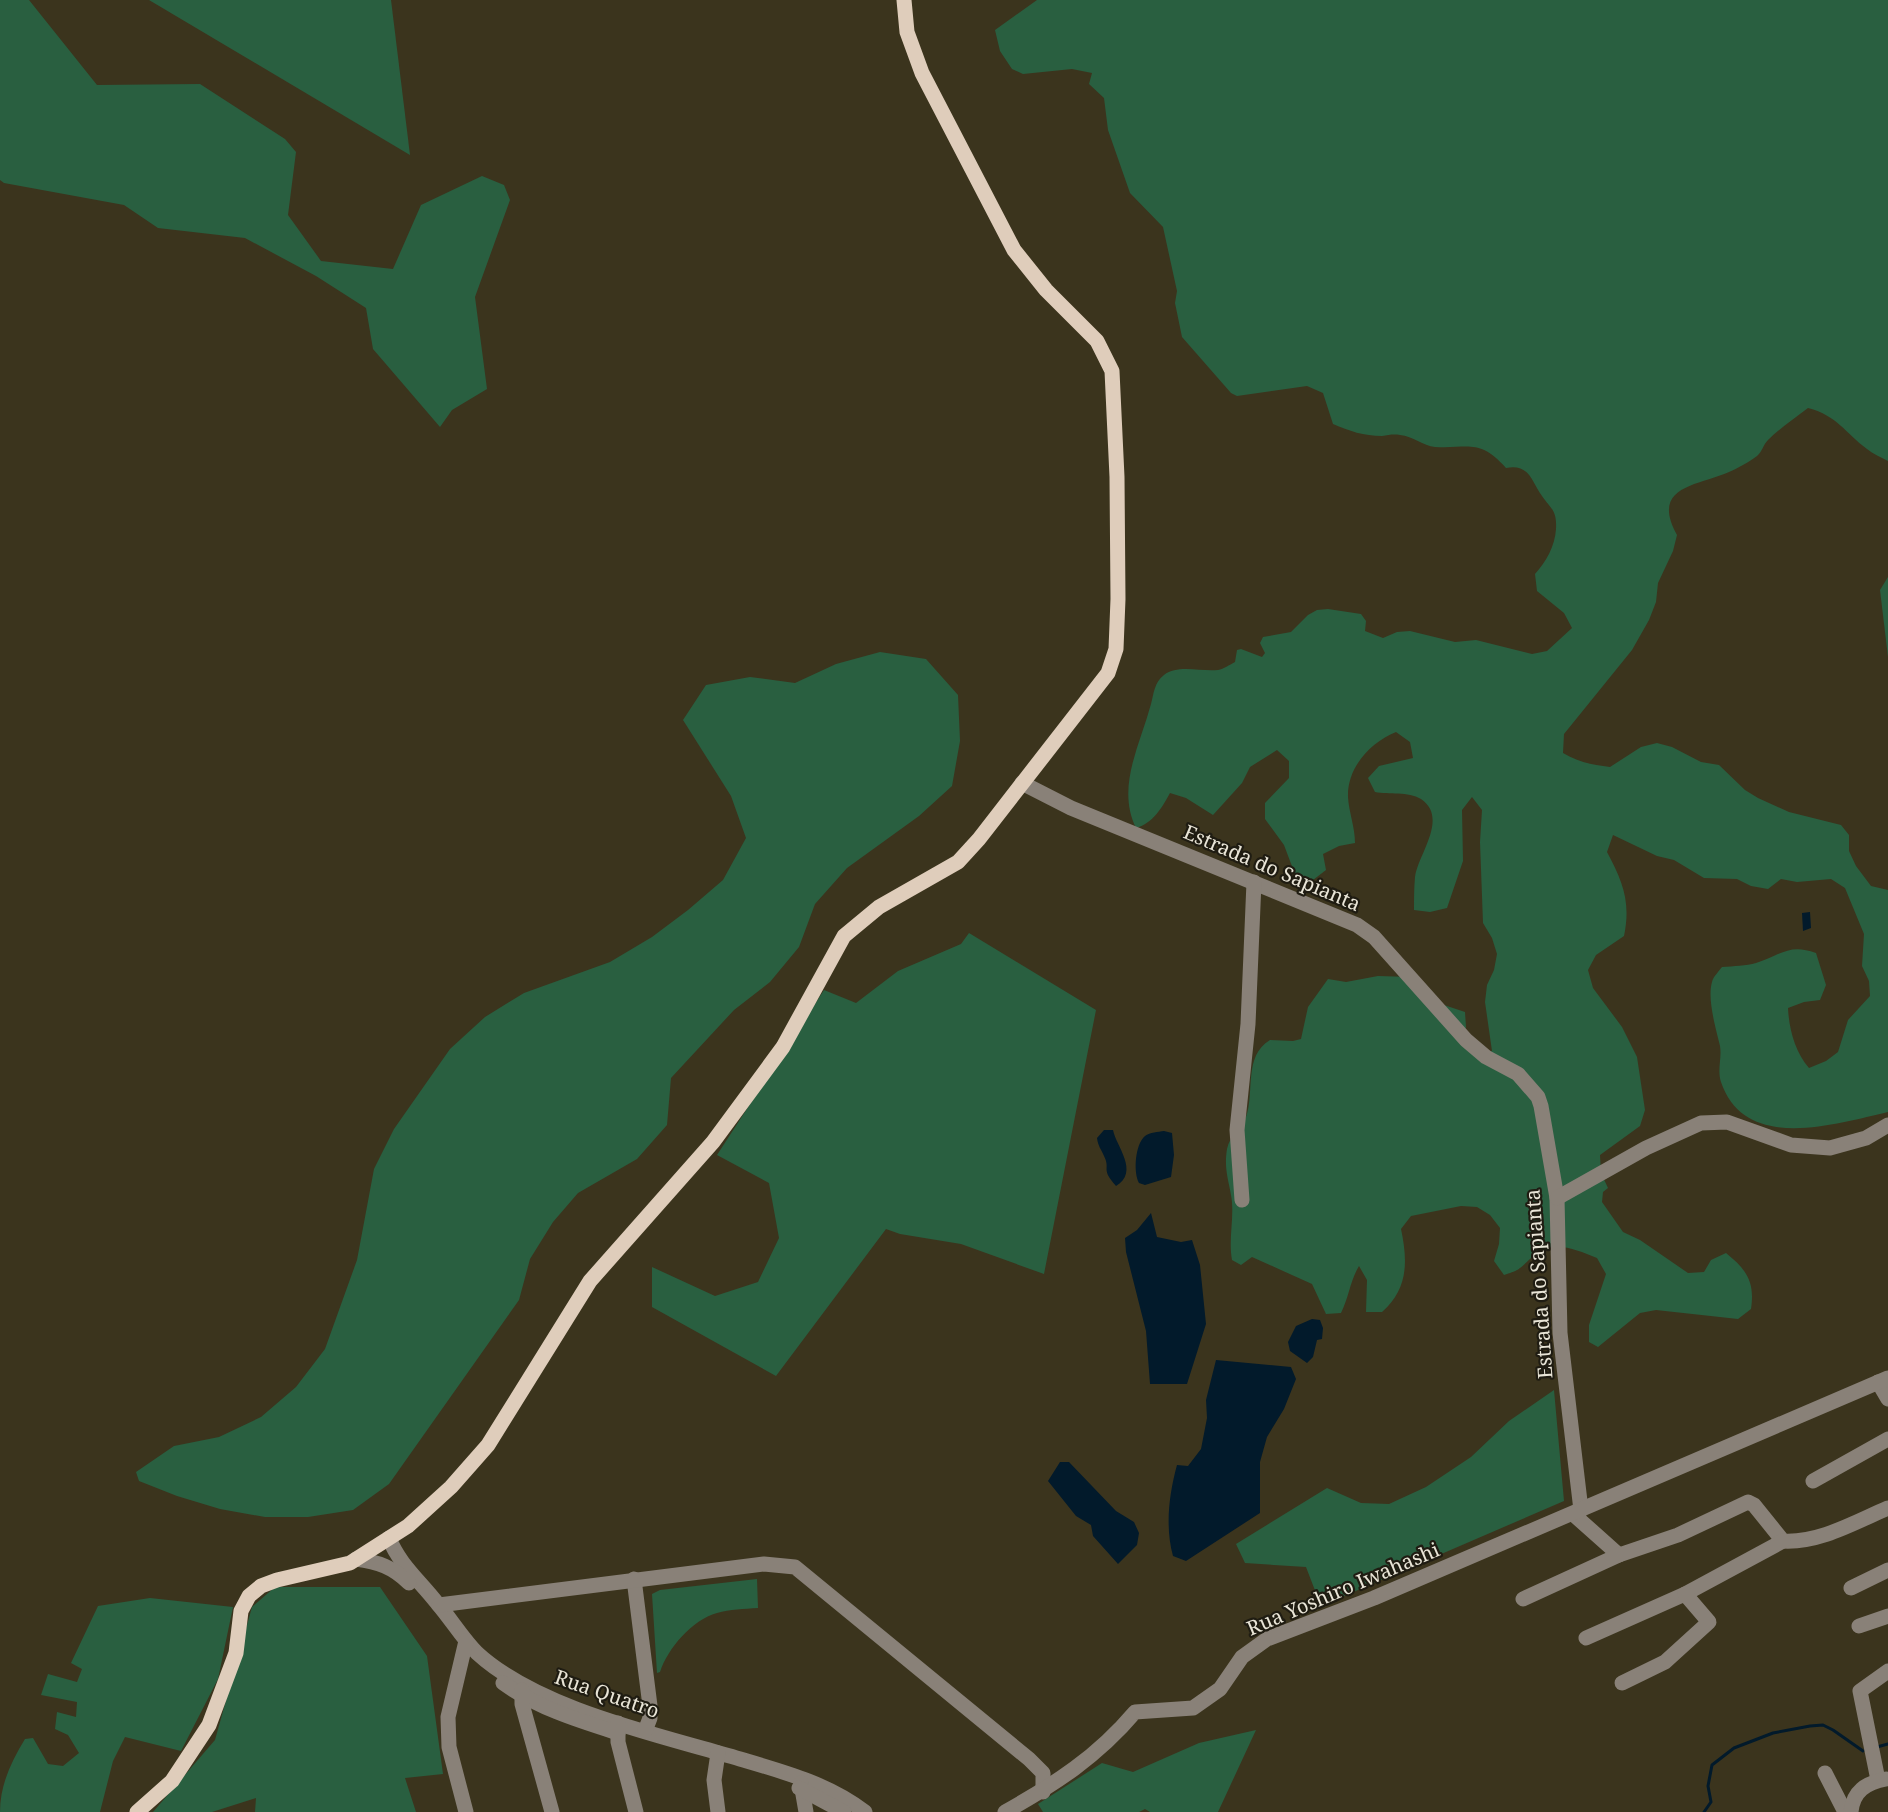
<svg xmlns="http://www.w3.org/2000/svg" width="1888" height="1812" viewBox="0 0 1888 1812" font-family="'Noto Serif',serif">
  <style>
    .green { fill: #295f40 }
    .water { fill: #021a2b }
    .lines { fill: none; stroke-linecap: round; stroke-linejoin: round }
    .stream { stroke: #021a2b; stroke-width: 3 }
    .minor { stroke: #898178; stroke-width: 15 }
    .major { stroke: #dfcdbb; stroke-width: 15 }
    .labels { text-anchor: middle; stroke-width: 4.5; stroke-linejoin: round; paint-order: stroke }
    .street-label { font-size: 20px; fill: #e9e5d7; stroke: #1f1c12 }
  </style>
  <rect width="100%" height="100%" fill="#3b341d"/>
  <g class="green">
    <path d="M 0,0 L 29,0 L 97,85 L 200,84 L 285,139 L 296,152 L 288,215 L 321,261 L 393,269 L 421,205 L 482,176 L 504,185 L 510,200 L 475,297 L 487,389 L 452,410 L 440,427 L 373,349 L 366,308 L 316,276 L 245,238 L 158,228 L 124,205 L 4,183 L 0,180 Z"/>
    <path d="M 149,0 L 391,0 L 410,155 Z"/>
    <path d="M 1037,0 L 1888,0 L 1888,461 C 1881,457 1873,454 1867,449 C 1844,432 1838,416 1808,408 C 1795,418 1779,429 1768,440 C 1763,445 1762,452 1757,456 C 1749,462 1738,468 1729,472 C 1697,486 1650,486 1677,535 L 1673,551 L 1658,583 L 1656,602 L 1649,620 L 1632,650 L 1564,734 L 1563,753 C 1578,762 1593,765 1610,767 L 1641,747 L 1657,743 L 1672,747 L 1701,762 L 1719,765 L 1745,790 L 1758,798 L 1789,812 L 1841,825 L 1849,835 L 1849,851 L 1856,866 L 1871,886 L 1888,890 L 1888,1112 C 1835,1124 1745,1153 1721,1082 C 1717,1070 1722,1058 1720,1046 C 1716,1029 1707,999 1712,982 C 1713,977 1719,971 1722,967 C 1734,966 1746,966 1756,963 C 1781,955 1789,943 1816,953 L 1826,985 L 1820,1000 L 1804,1002 L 1788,1008 C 1789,1029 1795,1052 1809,1068 L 1826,1061 L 1838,1052 L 1848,1020 L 1870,996 L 1869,981 L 1862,966 L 1864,934 L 1845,888 L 1831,879 L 1797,882 L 1781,879 L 1768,889 L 1751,886 L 1737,879 L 1704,878 L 1674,860 L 1657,856 L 1613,835 L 1607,852 C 1623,882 1631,902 1624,936 L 1596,955 L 1588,970 L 1593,988 L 1622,1027 L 1637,1057 L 1645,1110 L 1640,1126 L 1600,1155 L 1601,1173 L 1608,1188 L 1603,1192 L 1602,1202 L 1623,1232 L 1640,1240 L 1688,1273 L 1704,1272 L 1711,1260 L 1726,1253 C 1747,1270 1755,1282 1751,1309 L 1738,1319 L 1656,1310 L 1640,1313 L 1598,1347 L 1589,1342 L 1589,1325 L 1606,1274 L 1597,1258 C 1574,1249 1552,1238 1531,1258 C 1519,1269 1520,1270 1504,1275 L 1494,1261 L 1499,1244 L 1500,1228 L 1490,1215 L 1477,1207 L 1461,1206 L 1411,1216 L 1401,1229 C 1408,1262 1408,1289 1382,1312 L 1366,1312 L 1367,1280 L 1359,1266 C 1350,1281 1349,1297 1341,1313 L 1326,1314 L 1312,1284 L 1252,1257 L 1241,1265 L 1232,1260 C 1228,1238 1235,1216 1231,1195 C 1228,1178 1224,1168 1227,1149 C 1230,1135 1241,1129 1246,1117 C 1255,1092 1243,1056 1270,1040 L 1293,1041 L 1301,1039 L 1308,1007 L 1328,979 L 1346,982 L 1378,976 L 1411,977 L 1432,1001 L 1465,1012 L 1466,1027 L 1461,1043 L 1475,1053 L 1492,1051 L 1485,1002 L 1487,985 L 1494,970 L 1497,954 L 1492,938 L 1483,923 L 1480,842 L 1482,810 L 1472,797 L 1462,810 L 1463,861 L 1447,908 L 1430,912 L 1414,910 C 1414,899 1414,888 1415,877 C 1418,854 1449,818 1421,799 C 1408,791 1389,795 1375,792 L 1368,778 L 1379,766 L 1413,758 L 1410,742 L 1396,732 C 1371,742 1347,767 1348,797 C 1349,813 1355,827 1355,843 L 1339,846 L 1323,854 L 1326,870 L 1313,880 L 1296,877 L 1284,845 L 1265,819 L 1265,803 L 1289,778 L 1289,761 L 1277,750 L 1250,767 L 1242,783 L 1213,815 L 1186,798 L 1170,793 C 1162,808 1153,823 1136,828 C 1116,787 1140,745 1151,704 C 1154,693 1154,683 1164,675 C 1178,664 1201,672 1218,670 C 1224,669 1229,665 1235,662 L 1237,650 L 1241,649 L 1262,657 L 1265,653 L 1260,643 L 1263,637 L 1291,632 L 1308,615 L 1317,610 L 1328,609 L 1361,614 L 1366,621 L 1365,631 L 1383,638 L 1397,632 L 1410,631 L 1455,642 L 1476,640 L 1532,654 L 1547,651 L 1572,628 L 1564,613 L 1537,591 L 1535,574 C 1546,562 1555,546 1556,529 C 1557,510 1551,509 1542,496 C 1532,483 1530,463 1506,468 C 1479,438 1469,449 1435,447 C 1423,446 1413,436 1400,435 C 1394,434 1388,435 1382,436 C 1364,436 1349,431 1333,424 L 1323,393 L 1307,386 L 1237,396 L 1231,393 L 1182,337 L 1175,303 L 1177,291 L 1163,227 L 1130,193 L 1108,130 L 1104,98 L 1089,84 L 1092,73 L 1072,69 L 1023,74 L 1012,69 L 1000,51 L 995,30 Z"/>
    <path d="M 1888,577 L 1888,657 L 1880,590 Z"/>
    <path d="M 880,652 L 926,659 L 958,695 L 960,741 L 952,786 L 919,816 L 847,868 L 815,904 L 799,947 L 770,982 L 734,1010 L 671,1078 L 667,1125 L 637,1159 L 578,1193 L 553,1222 L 530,1259 L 519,1300 L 389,1484 L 353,1510 L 308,1517 L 265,1517 L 220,1509 L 177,1496 L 139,1481 L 136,1472 L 174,1446 L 219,1437 L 261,1417 L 296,1387 L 325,1349 L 357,1260 L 374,1169 L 394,1129 L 450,1049 L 485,1017 L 524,993 L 610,962 L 652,937 L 688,910 L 723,880 L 746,838 L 731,796 L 683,720 L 706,685 L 750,677 L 795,683 L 836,664 Z"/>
    <path d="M 969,933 L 1096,1010 L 1044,1274 L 961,1244 L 900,1234 L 886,1229 L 776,1376 L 652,1307 L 652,1267 L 715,1296 L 758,1282 L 779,1238 L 769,1183 L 717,1155 L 824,990 L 856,1003 L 898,971 L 961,944 Z"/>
    <path d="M 1554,1390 L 1564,1501 L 1321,1606 L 1306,1567 L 1245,1563 L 1236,1544 L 1327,1488 L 1361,1503 L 1389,1504 L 1426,1487 L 1471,1457 L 1509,1421 Z"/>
    <path d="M 757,1579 L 758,1608 C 744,1609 730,1609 717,1613 C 692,1620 668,1648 660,1672 L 657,1673 L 652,1594 L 660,1590 Z"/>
    <path d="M 275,1587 L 380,1587 L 427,1656 L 443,1774 L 405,1778 L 416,1812 L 255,1812 L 256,1798 L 212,1812 L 153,1812 L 215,1740 L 252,1607 Z"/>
    <path d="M 150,1598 L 233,1607 L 218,1679 L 181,1751 L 125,1737 L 113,1761 L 100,1812 L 0,1812 C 0,1785 11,1762 25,1739 L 33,1738 L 48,1764 L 63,1766 L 79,1753 L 68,1735 L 55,1729 L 57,1712 L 76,1717 L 77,1702 L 41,1695 L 48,1674 L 77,1682 L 82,1669 L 71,1663 L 98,1606 Z"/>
    <path d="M 1256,1730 L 1218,1812 L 1150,1812 L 1145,1809 L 1139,1812 L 1043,1812 L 1038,1804 L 1102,1763 L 1133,1772 L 1199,1743 Z"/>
  </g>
  <g class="water">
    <path d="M 1810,912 L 1811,928 L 1803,931 L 1802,913 Z"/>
    <path d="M 1104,1130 L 1113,1130 C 1116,1146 1140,1172 1116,1186 C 1100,1168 1111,1170 1104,1156 C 1101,1149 1098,1146 1097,1138 Z"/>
    <path d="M 1164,1131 L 1172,1133 L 1174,1155 L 1171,1177 L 1145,1185 L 1139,1183 C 1133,1173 1135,1144 1145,1136 C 1150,1132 1158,1132 1164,1131 Z"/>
    <path d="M 1151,1213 L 1157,1237 L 1181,1242 L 1192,1240 L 1200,1265 L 1206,1324 L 1187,1384 L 1150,1384 L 1146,1331 L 1126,1252 L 1125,1238 L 1137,1230 Z"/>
    <path d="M 1312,1319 L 1320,1320 L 1323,1328 L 1322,1339 L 1317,1340 L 1313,1357 L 1307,1363 L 1290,1351 L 1288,1342 L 1296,1326 Z"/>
    <path d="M 1216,1360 L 1291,1367 L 1296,1379 L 1284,1409 L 1267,1437 L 1260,1462 L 1260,1513 L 1186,1561 L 1173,1556 C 1165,1527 1169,1494 1177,1465 L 1188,1466 L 1201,1449 L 1207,1418 L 1206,1400 Z"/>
    <path d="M 1060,1462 L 1069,1462 L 1116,1511 L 1134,1522 L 1139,1533 L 1137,1545 L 1118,1564 L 1093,1536 L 1091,1525 L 1076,1516 L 1048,1481 Z"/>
  </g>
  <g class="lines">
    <g class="stream">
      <path d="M 1877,1747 L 1888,1744"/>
      <path d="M 1704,1812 L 1711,1802 L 1708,1786 L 1712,1765 L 1734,1748 L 1773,1733 L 1810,1726 L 1823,1725 L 1833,1730 L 1863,1751"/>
    </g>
    <g class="minor">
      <path d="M 1022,783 L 1071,808 L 1357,925 L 1374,937 L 1466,1040 L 1486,1057 L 1518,1074 L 1538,1097 L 1541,1106 L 1557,1198 L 1560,1333 L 1581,1510"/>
      <path d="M 1557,1198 L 1646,1148 L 1701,1123 L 1727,1122 L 1791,1145 L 1830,1148 L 1866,1138 L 1888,1125"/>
      <path d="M 1242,1200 L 1237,1130 L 1248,1024 L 1254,882"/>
      <path d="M 1878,1382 L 1888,1399"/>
      <path d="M 1813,1481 L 1888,1439"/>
      <path d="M 1573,1514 L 1619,1555"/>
      <path d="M 389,1538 C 399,1564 420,1581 437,1603 C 451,1619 462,1638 477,1653 C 539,1710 660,1735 740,1759 C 784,1772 829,1784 865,1812"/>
      <path d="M 356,1559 C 378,1562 393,1567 409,1583"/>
      <path d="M 634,1579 L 650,1706 L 650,1718 L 645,1731"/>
      <path d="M 1851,1588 L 1888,1570"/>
      <path d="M 1523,1599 L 1619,1555 L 1678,1535 L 1748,1502 L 1754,1505 L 1783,1541 C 1820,1543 1855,1522 1888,1508"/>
      <path d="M 439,1605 L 764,1564 L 795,1567 L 1029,1759 L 1043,1773 L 1043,1792"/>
      <path d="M 1859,1626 L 1888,1616"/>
      <path d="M 1586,1638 L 1685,1594 L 1783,1541"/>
      <path d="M 503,1683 C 538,1708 577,1720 618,1733"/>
      <path d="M 1622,1683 L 1665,1662 L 1709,1622 L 1685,1594"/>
      <path d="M 522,1690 L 522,1704 L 552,1812"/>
      <path d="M 618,1723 L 618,1742 L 636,1812"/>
      <path d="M 1825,1773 L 1845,1812"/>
      <path d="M 1878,1780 L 1860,1691 L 1888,1671"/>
      <path d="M 801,1783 L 806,1812"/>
      <path d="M 799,1788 L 844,1812"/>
      <path d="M 466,1812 L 449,1747 L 448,1717 L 466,1641"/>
      <path d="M 718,1812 L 714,1780 L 718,1753"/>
      <path d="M 1005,1812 C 1055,1784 1097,1757 1135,1712 L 1193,1708 L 1220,1689 L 1242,1657 L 1267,1639 L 1374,1598 L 1888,1378"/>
      <path d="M 1851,1812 C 1853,1791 1866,1783 1886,1779"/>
    </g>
    <path class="major" d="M 137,1812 L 172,1781 L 209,1725 L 236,1653 L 241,1611 L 249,1596 L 261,1586 L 277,1580 L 350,1563 L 408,1526 L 451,1487 L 488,1445 L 590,1281 L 713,1142 L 783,1047 L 844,936 L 879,907 L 958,862 L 979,839 L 1108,673 L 1116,649 L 1118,599 L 1117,477 L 1112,371 L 1097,341 L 1046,290 L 1014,250 L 922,73 L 907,32 L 904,0"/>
  </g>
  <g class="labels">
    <g class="street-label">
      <text transform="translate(1272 868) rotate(23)" y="7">Estrada do Sapianta</text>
      <text transform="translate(1539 1284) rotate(-94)" y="7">Estrada do Sapianta</text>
      <text transform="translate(1343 1589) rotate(-23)" y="7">Rua Yoshiro Iwahashi</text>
      <text transform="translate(607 1694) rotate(19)" y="7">Rua Quatro</text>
    </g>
  </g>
</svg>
